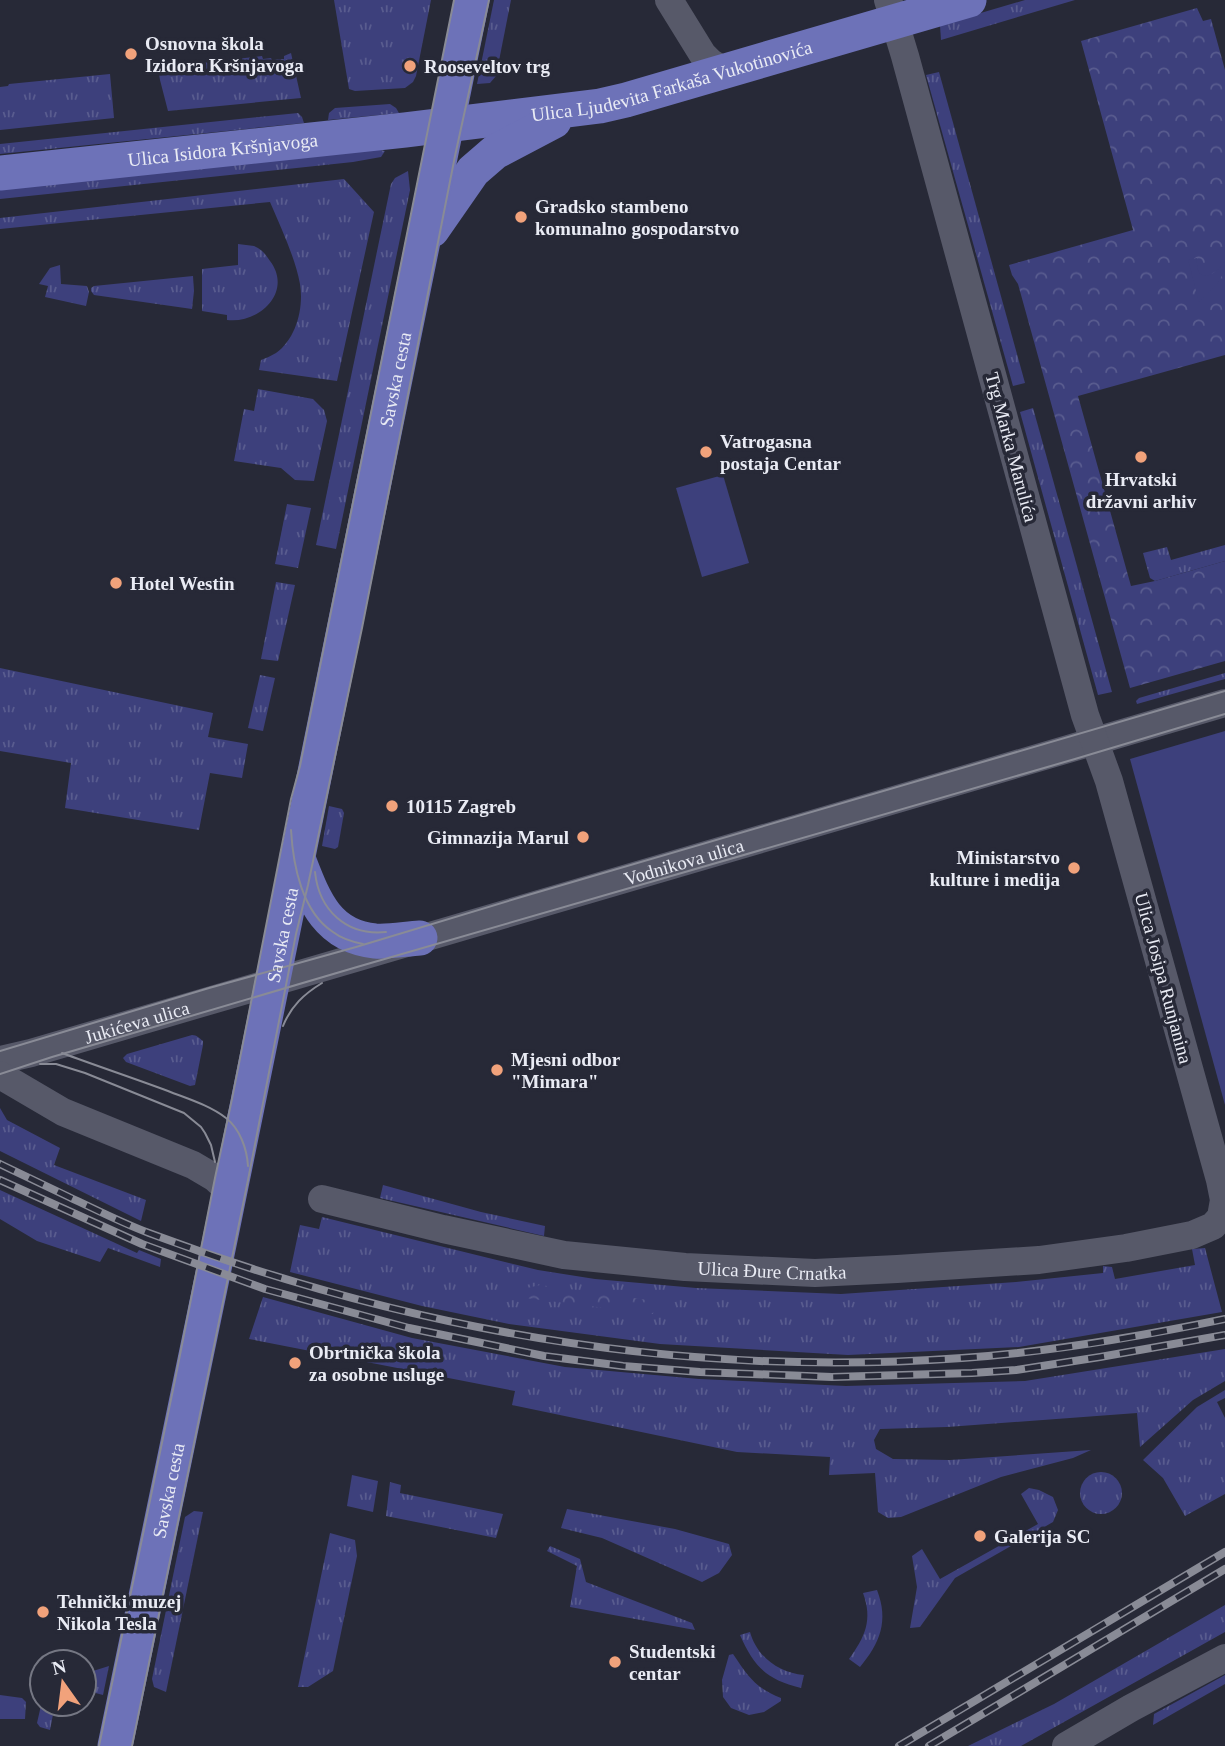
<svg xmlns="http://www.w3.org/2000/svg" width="1225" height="1746" viewBox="0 0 1225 1746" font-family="'Times New Roman',serif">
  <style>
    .grass { fill: url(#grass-tufts) }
    .park { fill: url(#park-crowns) }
    .garden { fill: #3d407c }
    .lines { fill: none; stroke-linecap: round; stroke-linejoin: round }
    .minor { stroke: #575969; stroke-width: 28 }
    .major { stroke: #6d72b8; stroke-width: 35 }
    .tram { stroke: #898b96; stroke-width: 2 }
    .rail-casing { stroke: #898b96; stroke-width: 8 }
    .rail { stroke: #272937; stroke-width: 5; stroke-dasharray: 16; stroke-linecap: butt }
    .poi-dot { fill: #f1a27b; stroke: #272937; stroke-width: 2.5 }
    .labels { text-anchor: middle; stroke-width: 7; stroke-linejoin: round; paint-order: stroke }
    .poi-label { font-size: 19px; font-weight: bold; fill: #e9ebf4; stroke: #272937; text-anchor: start }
    .street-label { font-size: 19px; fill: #e9ebf4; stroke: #272937 }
  </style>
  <defs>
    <pattern id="grass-tufts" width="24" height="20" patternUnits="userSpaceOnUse" patternTransform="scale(1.75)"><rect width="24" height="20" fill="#3d407c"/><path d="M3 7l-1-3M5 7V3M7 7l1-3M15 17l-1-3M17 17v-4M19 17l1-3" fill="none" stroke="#595c8f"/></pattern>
    <pattern id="park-crowns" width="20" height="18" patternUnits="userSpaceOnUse" patternTransform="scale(1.75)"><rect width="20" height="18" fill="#3d407c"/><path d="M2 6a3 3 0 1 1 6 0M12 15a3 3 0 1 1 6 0" fill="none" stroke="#595c8f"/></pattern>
  </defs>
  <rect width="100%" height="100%" fill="#272937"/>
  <g class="grass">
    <path d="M 334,0 L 431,0 L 416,76 L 413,82 L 405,88 L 355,91 L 349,89 Z"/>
    <path d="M 494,0 L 511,0 L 496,76 L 490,83 L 477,84 Z"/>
    <path d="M 1025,0 L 1075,0 L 941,40 L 940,25 Z"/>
    <path d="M 291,53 L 301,98 L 168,111 L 160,80 L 158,68 L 262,56 L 263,59 L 271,58 L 272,60 L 284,59 L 284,56 Z"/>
    <path d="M 939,72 L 1025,383 L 1013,386 L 926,75 Z"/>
    <path d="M 110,74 L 114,118 L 0,130 L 0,87 L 8,86 L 9,84 Z"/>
    <path d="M 390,104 L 396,108 L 399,113 L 328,120 L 329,113 L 335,108 Z"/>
    <path d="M 298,113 L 302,117 L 304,123 L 0,154 L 0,144 Z"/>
    <path d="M 376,149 L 385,151 L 381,157 L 353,162 L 0,199 L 0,188 Z"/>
    <path d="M 408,171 L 410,190 L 336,549 L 316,545 L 391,184 L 395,178 Z"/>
    <path d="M 344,179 L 374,212 L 337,381 L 259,370 L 261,360 C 266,358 271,356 276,353 C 296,339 304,308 300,284 C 295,257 281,228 270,202 L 0,229 L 0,218 Z"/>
    <path d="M 238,244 C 243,245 249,245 254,246 C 262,249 266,255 270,261 C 293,291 260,324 227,320 L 227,315 L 202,311 L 202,269 L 238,265 Z"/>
    <path d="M 60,265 L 61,284 L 87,286 L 89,292 L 86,306 L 45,297 L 48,286 L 39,284 L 50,268 Z"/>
    <path d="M 193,276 L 194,291 L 192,309 L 94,295 L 91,291 L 91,288 L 94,286 Z"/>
    <path d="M 258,389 L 313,399 L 324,410 L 327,421 L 314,481 L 295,480 L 281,468 L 234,461 L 244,409 L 254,411 Z"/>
    <path d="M 1033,408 L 1112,692 L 1098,695 L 1020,412 Z"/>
    <path d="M 287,504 L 311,508 L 298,568 L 275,564 Z"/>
    <path d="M 1225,545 L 1225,561 L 1155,581 L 1150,578 L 1143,553 L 1167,547 L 1171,560 Z"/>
    <path d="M 276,582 L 295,585 L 278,661 L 261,659 Z"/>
    <path d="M 0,668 L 213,713 L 208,737 L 248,744 L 242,778 L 210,773 L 199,830 L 65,808 L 71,763 L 0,751 Z"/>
    <path d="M 1225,673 L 1225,679 L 1137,704 L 1136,701 L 1139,698 Z"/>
    <path d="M 260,675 L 275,678 L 263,731 L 248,728 Z"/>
    <path d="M 329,806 L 342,809 L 344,813 L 338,847 L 335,849 L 322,846 Z"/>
    <path d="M 192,1035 C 197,1035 199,1038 203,1041 L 203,1045 L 195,1085 L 190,1086 L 126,1062 L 123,1058 L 127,1054 Z"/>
    <path d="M 0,1108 L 7,1120 L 60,1148 L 54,1165 L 146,1200 L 141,1221 L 0,1151 Z"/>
    <path d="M 383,1185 L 481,1212 L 545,1226 L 544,1236 L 380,1198 Z"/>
    <path d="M 0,1190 L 137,1253 L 139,1250 L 161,1259 L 160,1267 L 108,1248 L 100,1262 L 37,1241 L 0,1219 Z"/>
    <path d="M 322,1217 L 538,1270 L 595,1279 L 696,1288 L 841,1294 L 1016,1282 L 1103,1273 L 1103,1266 L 1112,1267 L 1115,1279 L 1195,1265 L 1192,1249 L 1205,1248 L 1222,1312 L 1019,1347 L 848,1355 L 660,1344 L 509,1324 L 422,1306 L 290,1272 L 300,1225 L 319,1229 Z"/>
    <path d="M 263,1297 L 412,1338 L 565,1367 L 699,1379 L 846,1386 L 1025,1381 L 1225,1349 L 1225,1381 L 1193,1400 L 1140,1447 L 1137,1413 L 947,1427 L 880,1429 L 874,1440 L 876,1449 L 893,1459 L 950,1460 L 1091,1450 L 1073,1458 L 1001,1477 L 901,1517 L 888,1518 L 878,1512 L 875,1473 L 829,1475 L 830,1457 L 737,1452 L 512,1405 L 515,1391 L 249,1339 Z"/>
    <path d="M 1225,1390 L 1225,1398 L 1217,1402 L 1225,1418 L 1225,1494 L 1185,1516 L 1163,1478 L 1143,1460 L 1197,1407 Z"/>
    <circle cx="1101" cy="1493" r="21"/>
    <path d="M 352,1475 L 378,1481 L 373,1512 L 347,1506 Z"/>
    <path d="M 390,1482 L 401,1485 L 400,1493 L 503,1514 L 496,1538 L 386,1516 Z"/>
    <path d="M 1029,1488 L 1039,1490 L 1053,1497 L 1058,1510 L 1053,1522 L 955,1578 L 920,1627 L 910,1628 L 917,1587 L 912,1556 L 922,1549 L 940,1579 L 1038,1524 L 1021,1494 Z"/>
    <path d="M 567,1509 L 675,1529 L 729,1544 L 732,1555 L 719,1573 L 702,1582 L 602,1538 L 561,1528 Z"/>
    <path d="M 194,1511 L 203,1512 L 166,1692 L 154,1687 L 152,1679 L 185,1517 Z"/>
    <path d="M 330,1533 L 355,1540 L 357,1556 L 333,1671 L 308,1687 L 298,1687 Z"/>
    <path d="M 550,1546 L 580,1559 L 586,1582 L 692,1623 L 695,1630 L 570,1607 L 577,1566 L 547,1551 Z"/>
    <path d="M 877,1590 C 889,1621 880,1643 860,1667 L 849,1659 C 865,1637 873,1620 863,1593 Z"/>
    <path d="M 1225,1605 L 1225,1632 L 1021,1746 L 968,1746 L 1054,1704 Z"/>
    <path d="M 750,1632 C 757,1657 779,1673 804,1675 L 801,1688 C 767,1680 754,1667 740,1635 Z"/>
    <path d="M 733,1654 C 748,1676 755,1688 781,1698 L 781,1701 L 764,1712 L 749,1715 L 731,1708 L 723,1697 L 722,1680 L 729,1655 Z"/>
    <path d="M 109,1666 L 103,1695 L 88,1691 L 93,1671 Z"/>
    <path d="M 1225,1675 L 1225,1684 L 1153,1725 L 1154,1714 Z"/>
    <path d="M 0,1695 L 22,1698 L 26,1702 L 25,1719 L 0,1719 Z"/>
    <path d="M 42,1701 L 42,1704 L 55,1704 L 50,1730 L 40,1727 L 37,1723 Z"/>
  </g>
  <g class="park">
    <path d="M 1197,8 L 1203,21 L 1211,19 L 1225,70 L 1225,355 L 1078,396 L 1131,586 L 1155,581 L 1225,561 L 1225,661 L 1130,688 L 1018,284 L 1012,275 L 1009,265 L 1133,230 L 1081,41 Z"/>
    <path d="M 540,1285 L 655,1301 L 653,1314 L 509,1296 L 510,1292 Z"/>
  </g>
  <g class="garden">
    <path d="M 1197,258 C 1195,285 1215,277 1225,261 C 1225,280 1212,289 1199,302 L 1188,260 Z"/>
    <path d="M 723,475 L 749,563 L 702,577 L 676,488 Z"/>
    <path d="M 1225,731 L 1225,1105 L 1130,759 Z"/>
  </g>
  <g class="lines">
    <g class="minor">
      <path d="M 669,0 L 703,55 L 710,62 L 724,71"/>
      <path id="s1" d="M 0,1060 L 31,1053 L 1225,703"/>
      <path d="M 0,1075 L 63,1112 L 193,1165 L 215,1178 L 230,1192"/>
      <path id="s2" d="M 322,1199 L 443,1229 L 564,1255 L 685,1267 L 815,1273 L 897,1269 L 1039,1260 L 1126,1248 L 1192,1235 L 1213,1226 L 1221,1217 L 1224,1200 L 1220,1180 L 1109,781 L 1085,715 L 905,56 L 888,0"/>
      <path d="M 1066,1746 L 1131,1708 L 1225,1658"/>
    </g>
    <g class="major">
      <path id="s3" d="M 0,173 L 405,130 L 600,106 L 626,100 L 969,0"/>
      <path d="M 432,230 L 473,171 L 495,152 L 554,121"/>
      <path d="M 297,856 C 313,897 325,936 375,941 C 389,942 405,939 420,938"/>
      <path id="s4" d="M 115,1746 L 222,1230 L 472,0"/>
    </g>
    <g class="tram">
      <path d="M 291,830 C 293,865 302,912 333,932 C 342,939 353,942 363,944"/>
      <path d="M 315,872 C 319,910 346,936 386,932"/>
      <path d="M 283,1026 C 291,1006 304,994 322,983"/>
      <path d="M 0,1051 L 209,988 L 356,947 L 528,895 L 1225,691"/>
      <path d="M 62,1053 C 97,1066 133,1078 168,1091 C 188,1099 209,1105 226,1118 C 240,1129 247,1149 248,1166"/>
      <path d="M 40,1064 L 56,1064 L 85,1073 L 184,1113 L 201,1127 L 205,1133 L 211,1145 L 215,1162"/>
      <path d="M 0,1074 L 52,1057 L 357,967 L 1075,759 L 1225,714"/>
      <path d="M 99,1746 L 175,1380 L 215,1178 L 232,1099 L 291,799 L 300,766 L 454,0"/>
      <path d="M 132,1746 L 248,1180 L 296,934 L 308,885 L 362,628 L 455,156 L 489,0"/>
    </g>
    <g class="rail-casing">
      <g id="rail">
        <path d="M 0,1164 C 23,1175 46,1186 69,1197 C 95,1209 122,1223 149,1233 C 411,1331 683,1378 962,1358 C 1051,1352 1138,1337 1225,1319"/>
        <path d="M 0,1180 L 142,1244 L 265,1289 L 409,1328 L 544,1356 L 623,1366 L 700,1372 L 832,1377 L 972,1373 L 1016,1370 L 1100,1357 L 1225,1335"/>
        <path d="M 899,1746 L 1225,1552"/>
        <path d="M 929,1746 L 1225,1569"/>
      </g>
    </g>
    <use href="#rail" class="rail"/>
  </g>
  <g class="poi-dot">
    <circle cx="131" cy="54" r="7"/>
    <circle cx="410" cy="66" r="7"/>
    <circle cx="521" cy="217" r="7"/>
    <circle cx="706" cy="452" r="7"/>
    <circle cx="1141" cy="457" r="7"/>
    <circle cx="116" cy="583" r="7"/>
    <circle cx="392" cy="806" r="7"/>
    <circle cx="583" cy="837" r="7"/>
    <circle cx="1074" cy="868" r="7"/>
    <circle cx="497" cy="1070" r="7"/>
    <circle cx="295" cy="1363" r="7"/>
    <circle cx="980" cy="1536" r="7"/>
    <circle cx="43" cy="1612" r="7"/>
    <circle cx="615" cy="1662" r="7"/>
  </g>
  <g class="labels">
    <g class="poi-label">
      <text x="145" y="50">Osnovna škola<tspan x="145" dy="22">Izidora Kršnjavoga</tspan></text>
      <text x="424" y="73">Rooseveltov trg</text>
      <text x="535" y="213">Gradsko stambeno<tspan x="535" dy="22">komunalno gospodarstvo</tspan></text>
      <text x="720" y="448">Vatrogasna<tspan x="720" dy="22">postaja Centar</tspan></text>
      <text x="1141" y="486" text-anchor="middle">Hrvatski<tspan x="1141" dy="22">državni arhiv</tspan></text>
      <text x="130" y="590">Hotel Westin</text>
      <text x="406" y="813">10115 Zagreb</text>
      <text x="569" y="844" text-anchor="end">Gimnazija Marul</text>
      <text x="1060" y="864" text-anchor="end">Ministarstvo<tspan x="1060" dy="22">kulture i medija</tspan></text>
      <text x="511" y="1066">Mjesni odbor<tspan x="511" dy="22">"Mimara"</tspan></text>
      <text x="309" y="1359">Obrtnička škola<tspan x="309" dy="22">za osobne usluge</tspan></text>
      <text x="994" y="1543">Galerija SC</text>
      <text x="57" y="1608">Tehnički muzej<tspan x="57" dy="22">Nikola Tesla</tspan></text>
      <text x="629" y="1658">Studentski<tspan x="629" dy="22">centar</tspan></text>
    </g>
    <g class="street-label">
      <text dy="7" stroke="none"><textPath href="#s3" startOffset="679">Ulica Ljudevita Farkaša Vukotinovića</textPath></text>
      <text dy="7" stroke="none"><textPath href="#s3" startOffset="224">Ulica Isidora Kršnjavoga</textPath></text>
      <text dy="7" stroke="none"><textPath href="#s4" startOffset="1395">Savska cesta</textPath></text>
      <text transform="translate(1012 447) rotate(75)" y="7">Trg Marka Marulića</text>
      <text dy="7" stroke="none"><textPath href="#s1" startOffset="712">Vodnikova ulica</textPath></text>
      <text dy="7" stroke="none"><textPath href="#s4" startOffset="828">Savska cesta</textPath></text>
      <text transform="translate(1164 978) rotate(75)" y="7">Ulica Josipa Runjanina</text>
      <text dy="7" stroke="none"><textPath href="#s1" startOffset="142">Jukićeva ulica</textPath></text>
      <text dy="7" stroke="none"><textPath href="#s2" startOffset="457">Ulica Đure Crnatka</textPath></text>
      <text dy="7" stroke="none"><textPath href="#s4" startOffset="261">Savska cesta</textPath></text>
    </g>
  </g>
  <g transform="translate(63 1683) rotate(346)"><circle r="33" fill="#272937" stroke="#757783" stroke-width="2"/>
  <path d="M0-5L12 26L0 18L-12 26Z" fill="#f1a27b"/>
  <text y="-10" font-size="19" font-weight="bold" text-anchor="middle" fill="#e9ebf4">N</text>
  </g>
</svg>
